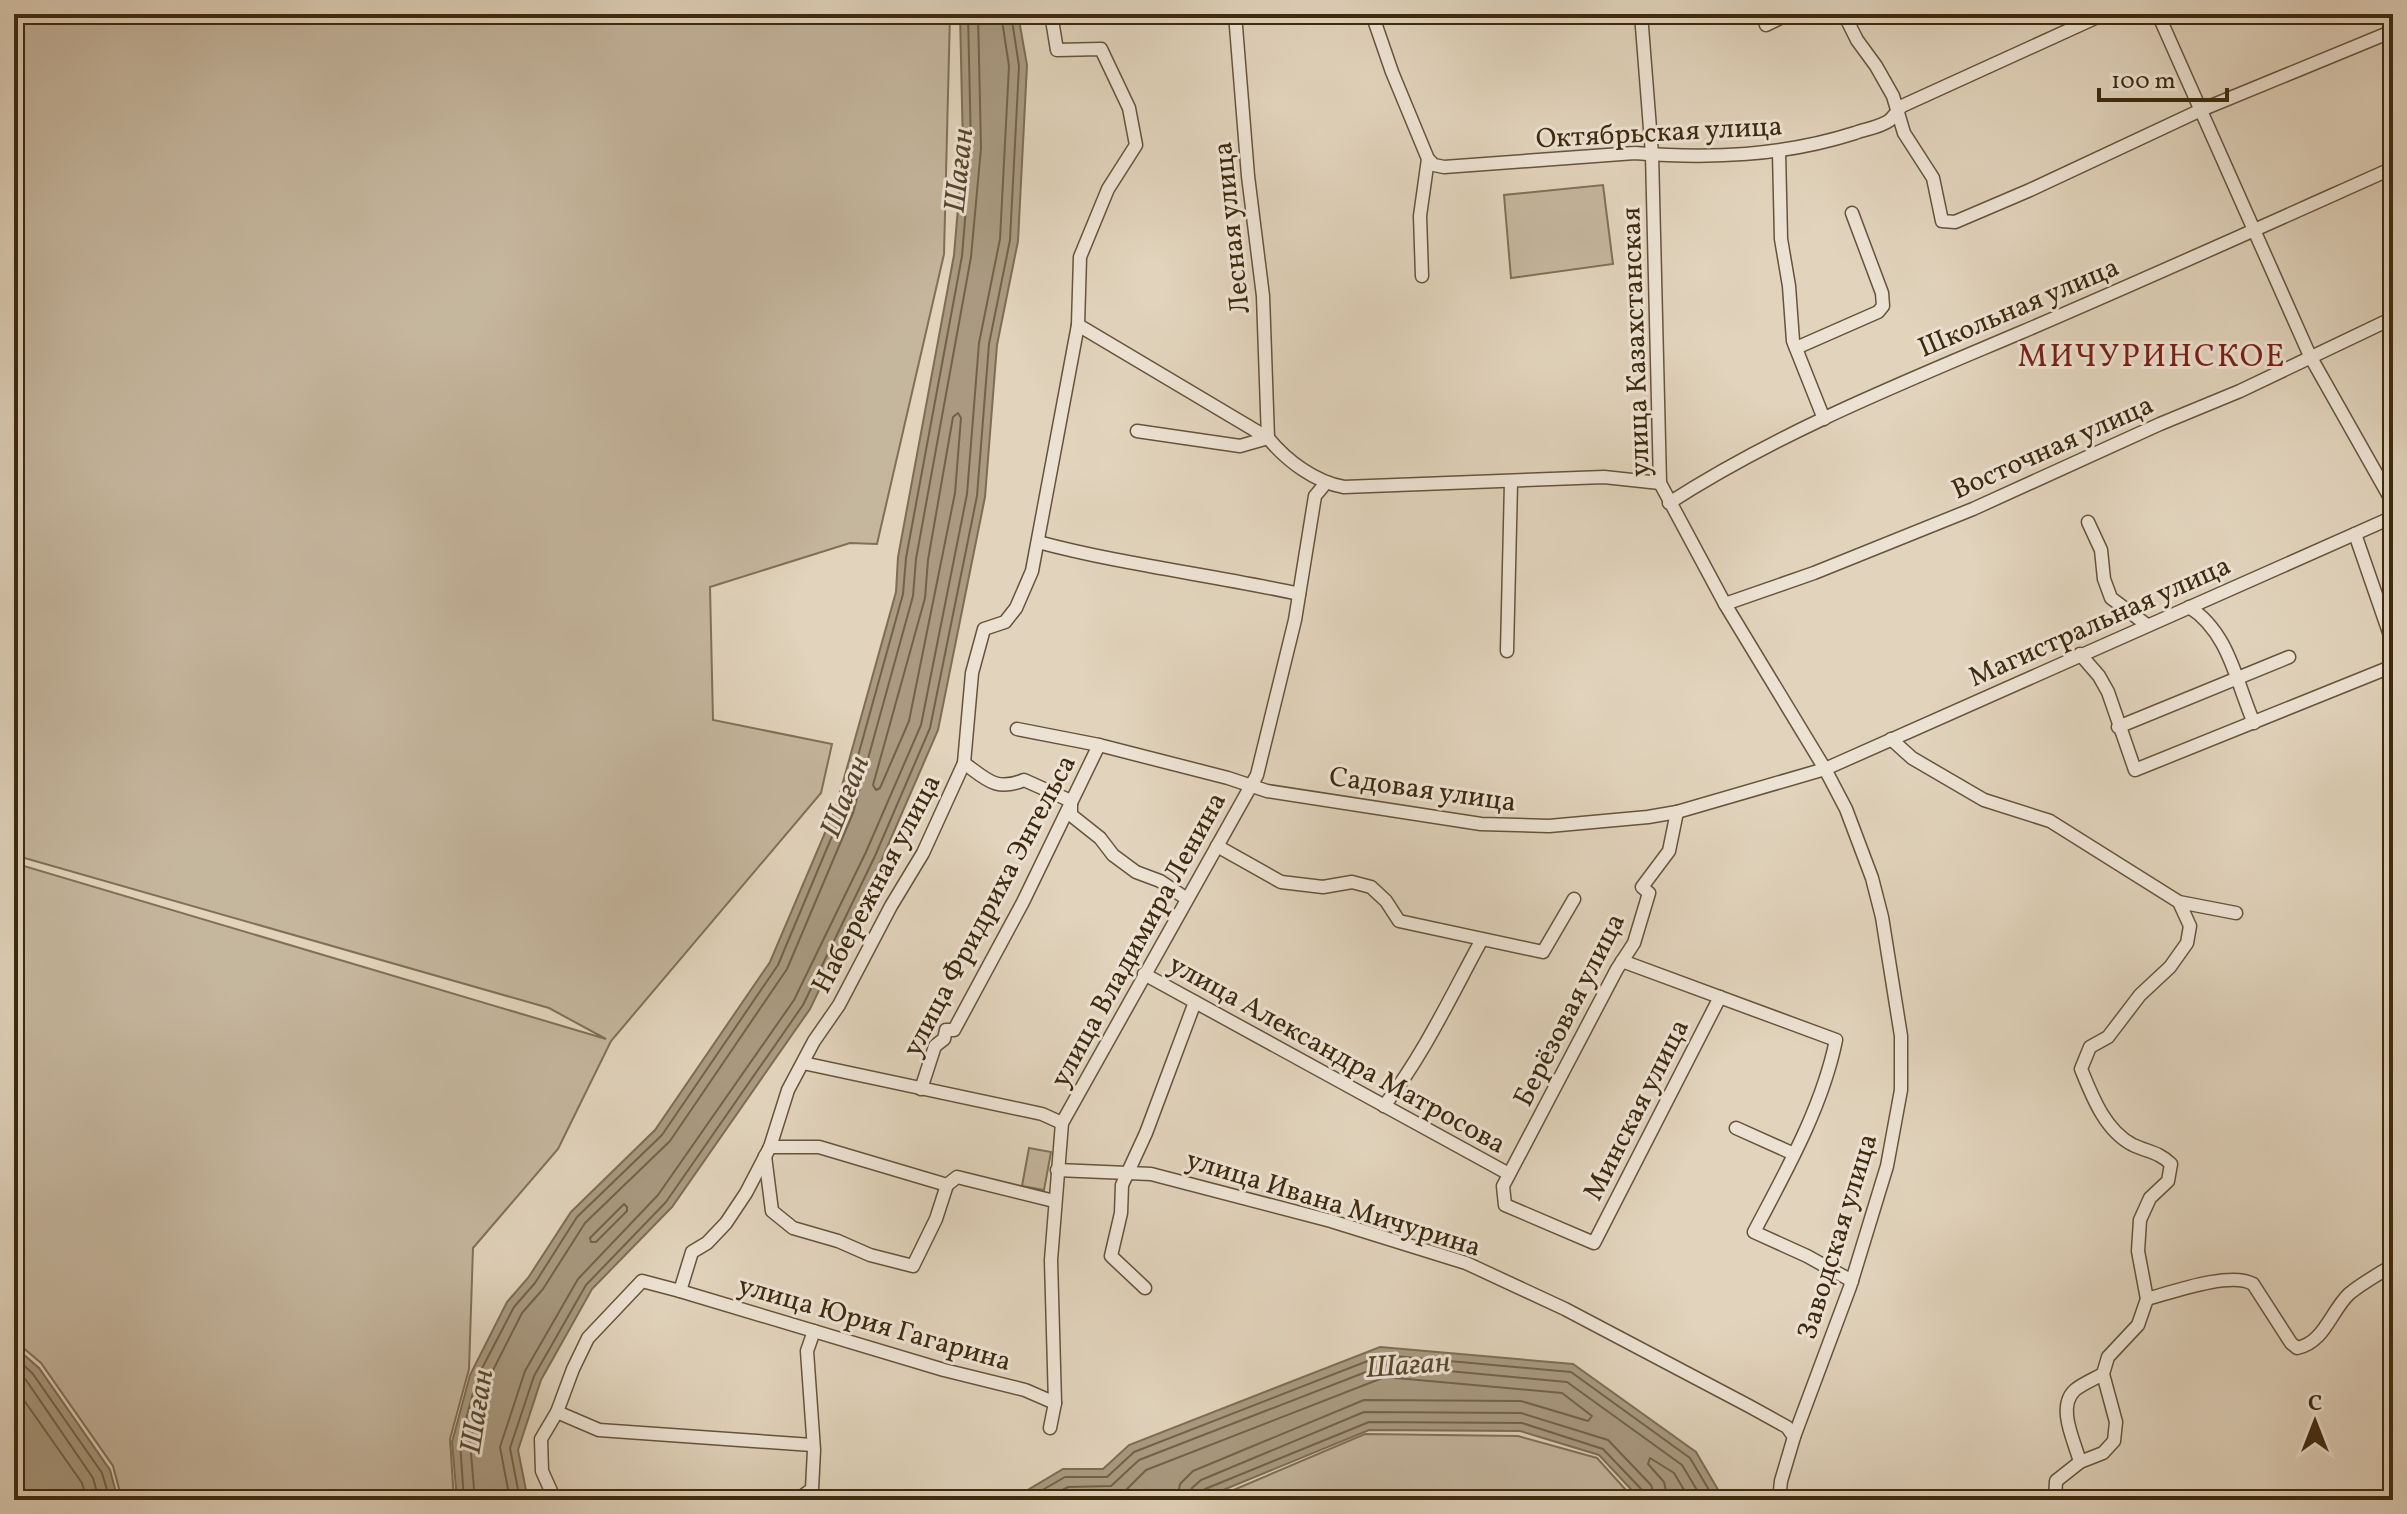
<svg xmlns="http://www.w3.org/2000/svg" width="2407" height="1514" viewBox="0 0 2407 1514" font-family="Vollkorn,serif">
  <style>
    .green { fill: #c5b69e; stroke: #817056; stroke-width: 2 }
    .water { fill: #a99a81; stroke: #7e6d53; stroke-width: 2 }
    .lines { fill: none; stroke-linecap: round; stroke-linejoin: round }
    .shore { stroke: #736248; stroke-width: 2 }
    .minor-casing { stroke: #66543a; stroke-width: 15 }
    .minor { stroke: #ece2d3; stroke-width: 12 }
    .labels { text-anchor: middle; stroke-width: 6; stroke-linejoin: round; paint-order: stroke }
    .street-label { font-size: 28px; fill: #3d2a0e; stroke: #ece2d3 }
    .water-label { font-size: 30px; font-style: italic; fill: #58462b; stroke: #ece2d3 }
    .quarter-label { font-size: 32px; letter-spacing: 2px; fill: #7a1f14; stroke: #ece2d3 }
  </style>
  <rect width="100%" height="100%" fill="#e1d3bc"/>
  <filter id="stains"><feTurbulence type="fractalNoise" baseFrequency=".0025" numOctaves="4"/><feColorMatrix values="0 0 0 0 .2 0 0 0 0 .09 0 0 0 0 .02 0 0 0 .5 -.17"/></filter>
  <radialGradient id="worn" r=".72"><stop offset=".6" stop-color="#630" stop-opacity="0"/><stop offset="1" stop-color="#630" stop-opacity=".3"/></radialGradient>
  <g class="green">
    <path d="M 14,14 L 950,14 L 944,254 L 877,544 L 850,543 L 710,587 L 713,720 L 832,744 L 821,793 L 611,1041 L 558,1149 L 473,1248 L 469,1369 L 450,1439 L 454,1500 L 122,1500 L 113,1466 L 41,1363 L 14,1340 L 14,863 L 606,1039 L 549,1008 L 14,855 Z"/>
    <path d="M 1603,185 L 1613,264 L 1511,278 L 1504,195 Z"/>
    <path d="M 1029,1148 L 1051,1152 L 1044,1190 L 1022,1186 Z"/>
    <path d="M 1365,1434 L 1518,1436 L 1597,1458 L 1635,1500 L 1210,1500 Z"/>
  </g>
  <g class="water">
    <path d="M 960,14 L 1018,14 L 1027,65 L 1018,241 L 997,345 L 985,497 L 938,730 L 882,859 L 810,1009 L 672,1207 L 592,1289 L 541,1380 L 518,1450 L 528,1500 L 457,1500 L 452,1442 L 470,1375 L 507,1302 L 528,1278 L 571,1212 L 655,1130 L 770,962 L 836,807 L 896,592 L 898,557 L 954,255 L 963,148 Z"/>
    <path d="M 14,1346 L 39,1368 L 110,1470 L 118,1500 L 29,1500 L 27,1497 L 14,1472 Z"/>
    <path d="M 1380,1347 L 1573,1364 L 1696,1452 L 1724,1500 L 1641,1500 L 1599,1455 L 1520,1431 L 1369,1430 L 1199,1500 L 1011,1500 L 1063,1469 L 1103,1469 L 1129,1445 Z"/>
  </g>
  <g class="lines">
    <g class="shore">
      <path d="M 958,413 L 961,418 L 955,493 L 909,721 L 880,788 L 876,790 L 873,785 L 925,598 L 928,560 L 953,417 Z"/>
      <path d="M 624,1204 L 627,1207 L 627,1211 L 596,1242 L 591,1242 L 590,1238 Z"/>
      <path d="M 14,1356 L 33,1374 L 102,1473 L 110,1500"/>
      <path d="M 14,1370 L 26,1380 L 93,1478 L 99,1500"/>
      <path d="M 14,1386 L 82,1483 L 87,1500"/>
      <path d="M 464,1500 L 460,1442 L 477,1378 L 514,1307 L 535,1283 L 577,1217 L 662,1135 L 778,965 L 843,810 L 903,594 L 906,558 L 962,256 L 971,148 L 968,14"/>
      <path d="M 475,1500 L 470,1442 L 487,1382 L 522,1313 L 543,1289 L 585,1223 L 670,1141 L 787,969 L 853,813 L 913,596 L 916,559 L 971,257 L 981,148 L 978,14"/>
      <path d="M 510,1500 L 500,1447 L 525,1371 L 578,1279 L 658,1195 L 794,1000 L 866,852 L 921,725 L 967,494 L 979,343 L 1000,239 L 1009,66 L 1001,14"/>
      <path d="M 520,1500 L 510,1448 L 534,1376 L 586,1285 L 666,1202 L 803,1005 L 875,856 L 930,728 L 977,496 L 989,344 L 1010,240 L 1019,66 L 1011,14"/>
      <path d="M 1025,1500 L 1065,1477 L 1107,1477 L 1134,1452 L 1383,1355 L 1571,1372 L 1690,1458 L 1715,1500"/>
      <path d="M 1044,1500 L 1068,1487 L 1111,1486 L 1139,1460 L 1384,1365 L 1567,1382 L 1682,1465 L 1703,1500"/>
      <path d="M 1069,1500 L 1113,1498 L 1124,1492 L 1146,1470 L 1385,1377 L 1562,1393 L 1592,1416 L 1588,1421 L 1521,1401 L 1364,1400 L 1193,1471 L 1180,1484 L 1177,1500"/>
      <path d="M 1189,1500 L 1192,1488 L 1201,1480 L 1364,1412 L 1521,1413 L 1608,1440 L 1651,1485 L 1656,1500"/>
      <path d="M 1200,1500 L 1200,1494 L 1205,1489 L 1369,1422 L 1522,1423 L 1603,1449 L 1644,1492 L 1646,1500"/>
      <path d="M 1668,1500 L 1664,1482 L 1648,1464 L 1650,1458 L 1674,1473 L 1690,1500"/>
    </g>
    <g class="minor-casing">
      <g id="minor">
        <path d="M 1372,14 L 1392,72 L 1428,159 L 1420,216 L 1422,276"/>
        <path d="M 1641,14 L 1652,154 L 1660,483 L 1725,604 L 1825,769 L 1846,809 L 1872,878 L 1882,917 L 1901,1036 L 1901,1090 L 1887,1166 L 1850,1287 L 1794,1437 L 1781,1481 L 1779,1500"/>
        <path d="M 1844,14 L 1857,40 L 1876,66 L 1893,96 L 1904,133 L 1933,178 L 1942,221 L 1955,222 L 2030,190 L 2201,110 L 2393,31"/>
        <path d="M 2158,14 L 2310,356 L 2393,503"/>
        <path d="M 1766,25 L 1788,14"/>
        <path d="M 1779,152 L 1781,239 L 1789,286 L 1793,341 L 1824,419"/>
        <path d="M 1428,159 L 1434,165 L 1444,167 L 1635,153 C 1710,159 1783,156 1855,133 C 1866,129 1881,127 1890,120 C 1894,116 1898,110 1902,106 L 2104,14"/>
        <path d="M 1078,325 L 1268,438 C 1287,461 1315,482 1344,487 L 1604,477 L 1660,483"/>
        <path d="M 1796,348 L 1878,312 L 1883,306 L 1882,293 L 1852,213"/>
        <path d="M 1137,431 L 1240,446 L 1268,438 L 1263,296 L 1248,176 L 1235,14"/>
        <path d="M 1669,503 C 1779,432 1902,383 2022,332 C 2146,279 2270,223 2393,168"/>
        <path d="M 2088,522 L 2101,550 L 2104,579 L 2111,598 L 2147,625"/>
        <path d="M 2355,534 L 2393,644"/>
        <path d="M 1038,542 C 1124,565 1213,575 1299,594"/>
        <path d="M 1725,604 L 1814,573 L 1973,509 L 2160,424 L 2240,391 L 2393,318"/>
        <path d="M 2189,607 C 2229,632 2236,682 2254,723"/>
        <path d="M 1507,651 L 1511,483"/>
        <path d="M 2080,654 L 2099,676 L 2108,692 L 2135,770 L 2393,666"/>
        <path d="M 2118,727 L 2289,657"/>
        <path d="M 1017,729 L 1099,745 L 1228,778 L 1267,791 L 1481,824 L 1549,826 L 1648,817 L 1677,812 L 1825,769 L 2393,517"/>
        <path d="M 1891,739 L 1912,758 L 1984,800 L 2050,821 L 2179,902 L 2236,913"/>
        <path d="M 964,763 C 986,779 996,792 1024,780 L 1071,801 L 1071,815 L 1100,838 L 1113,855 L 1136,872 L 1160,881 L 1187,899"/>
        <path d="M 1677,812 L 1669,851 L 1642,887 L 1649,893 L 1634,943 L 1617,969 L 1503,1186 L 1505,1205 L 1594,1243 L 1720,997"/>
        <path d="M 1217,846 L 1281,882 L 1323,887 L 1352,882 L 1371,887 L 1386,901 L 1399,921 L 1543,952 L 1574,899"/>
        <path d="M 1622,961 L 1836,1040 C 1822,1108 1786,1171 1754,1232 L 1807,1256 L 1852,1281"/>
        <path d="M 1144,974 L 1509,1174"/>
        <path d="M 803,1063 L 1042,1114 L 1062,1123"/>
        <path d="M 921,1089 L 935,1046 L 944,1039 L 946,1030 L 954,1030 L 1023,902 L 1099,745"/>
        <path d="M 1384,1106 C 1423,1056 1451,996 1481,941"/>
        <path d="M 1736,1128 L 1794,1154"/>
        <path d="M 770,1147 L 819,1147 L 947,1185 L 957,1177 L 1054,1201"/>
        <path d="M 765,1156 L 772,1211 L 793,1228 L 838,1241 L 870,1255 L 913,1266 L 936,1219 L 947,1185"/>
        <path d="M 1057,1170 L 1151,1174 L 1331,1221 L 1466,1263 L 1565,1309 L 1749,1406 L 1787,1427 L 1794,1437"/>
        <path d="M 1145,1288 L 1111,1256 L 1121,1213 L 1122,1185 L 1146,1133 L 1195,1002"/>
        <path d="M 680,1291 L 944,1370 L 1025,1390 L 1055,1403"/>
        <path d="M 2147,1299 C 2172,1292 2231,1271 2253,1284 L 2291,1343 L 2297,1348 C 2324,1343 2331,1311 2349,1294 C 2362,1283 2379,1274 2393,1265"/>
        <path d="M 557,1412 L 599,1430 L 812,1445"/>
        <path d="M 1050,1428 L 1055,1403 L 1051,1260 L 1062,1123 L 1257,775 L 1295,620 L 1315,496 L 1325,484"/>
        <path d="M 2080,1462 C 2075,1442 2056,1407 2075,1390 C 2082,1384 2094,1379 2103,1374"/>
        <path d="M 555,1500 L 542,1471 L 541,1439 L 557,1412 L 573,1369 L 588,1338 L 642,1281 L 680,1291 L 692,1252 L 707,1243 L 726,1223 L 746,1193 L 770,1147 L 788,1090 L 814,1041 L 839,1005 L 891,906 L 923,853 L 964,763 L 972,673 L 984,629 L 1005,622 L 1016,608 L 1032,571 L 1078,325 L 1080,257 L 1108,189 L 1136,145 L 1129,108 L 1101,49 L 1057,50 L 1051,14"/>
        <path d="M 797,1500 L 812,1489 L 814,1450 L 807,1351 L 814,1331"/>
        <path d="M 2055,1500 L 2056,1481 L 2080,1462 L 2103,1453 L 2114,1441 L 2116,1422 L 2103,1374 L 2108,1357 L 2138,1325 L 2147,1299 L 2138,1251 L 2140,1220 L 2150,1198 L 2168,1181 L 2171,1164 C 2159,1152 2148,1152 2133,1145 C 2105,1131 2092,1096 2081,1069 L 2090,1047 L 2108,1037 L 2140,995 L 2170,967 L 2187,943 L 2190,926 L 2179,902"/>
      </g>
    </g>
    <use href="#minor" class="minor"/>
  </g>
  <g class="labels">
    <g class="street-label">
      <text transform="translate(1659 131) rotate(-3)" y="10">Октябрьская улица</text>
      <text transform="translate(1230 228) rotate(-96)" y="10">Лесная улица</text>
      <text transform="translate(2018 306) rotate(-23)" y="10">Школьная улица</text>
      <text transform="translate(1634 342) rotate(-92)" y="10">улица Казахстанская</text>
      <text transform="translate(2052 446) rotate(-24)" y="10">Восточная улица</text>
      <text transform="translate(2099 620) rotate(-24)" y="10">Магистральная улица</text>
      <text transform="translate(1423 788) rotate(8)" y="10">Садовая улица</text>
      <text transform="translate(875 883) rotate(-62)" y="10">Набережная улица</text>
      <text transform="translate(988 905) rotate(-62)" y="10">улица Фридриха Энгельса</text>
      <text transform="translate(1137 939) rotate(-61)" y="10">улица Владимира Ленина</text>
      <text transform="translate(1568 1009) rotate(-63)" y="10">Берёзовая улица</text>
      <text transform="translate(1338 1053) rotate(29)" y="10">улица Александра Матросова</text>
      <text transform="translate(1635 1109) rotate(-63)" y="10">Минская улица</text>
      <text transform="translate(1334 1202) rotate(17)" y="10">улица Ивана Мичурина</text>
      <text transform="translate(1836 1236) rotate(-73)" y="10">Заводская улица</text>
      <text transform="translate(875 1322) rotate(16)" y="10">улица Юрия Гагарина</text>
    </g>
    <g class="water-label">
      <text transform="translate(958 170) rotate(-84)" y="10">Шаған</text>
      <text transform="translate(844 796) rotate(-68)" y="10">Шаған</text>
      <text transform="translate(1408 1364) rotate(-4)" y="10">Шаған</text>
      <text transform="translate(476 1411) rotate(-81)" y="10">Шаған</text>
    </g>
    <g class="quarter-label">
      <text x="2152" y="366">МИЧУРИНСКОЕ</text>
    </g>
  </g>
  <rect width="2407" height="1514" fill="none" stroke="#e1d3bc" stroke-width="48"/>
  <rect x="16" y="16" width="2375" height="1482" fill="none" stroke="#3d2a0e" stroke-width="4"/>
  <rect x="24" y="24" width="2359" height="1466" fill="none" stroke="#3d2a0e" stroke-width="2"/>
  <g transform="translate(2315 1422)" stroke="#ece2d3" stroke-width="6" paint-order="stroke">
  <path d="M0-6L14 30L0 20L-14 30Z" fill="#3d2a0e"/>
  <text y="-12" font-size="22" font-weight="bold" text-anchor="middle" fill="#3d2a0e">С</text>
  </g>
  <path d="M2099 88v12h128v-12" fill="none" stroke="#3d2a0e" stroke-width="4"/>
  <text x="2111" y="88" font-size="24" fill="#3d2a0e" stroke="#ece2d3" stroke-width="6" paint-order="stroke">100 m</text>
  <rect width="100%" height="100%" filter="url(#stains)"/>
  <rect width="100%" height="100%" fill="url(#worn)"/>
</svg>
